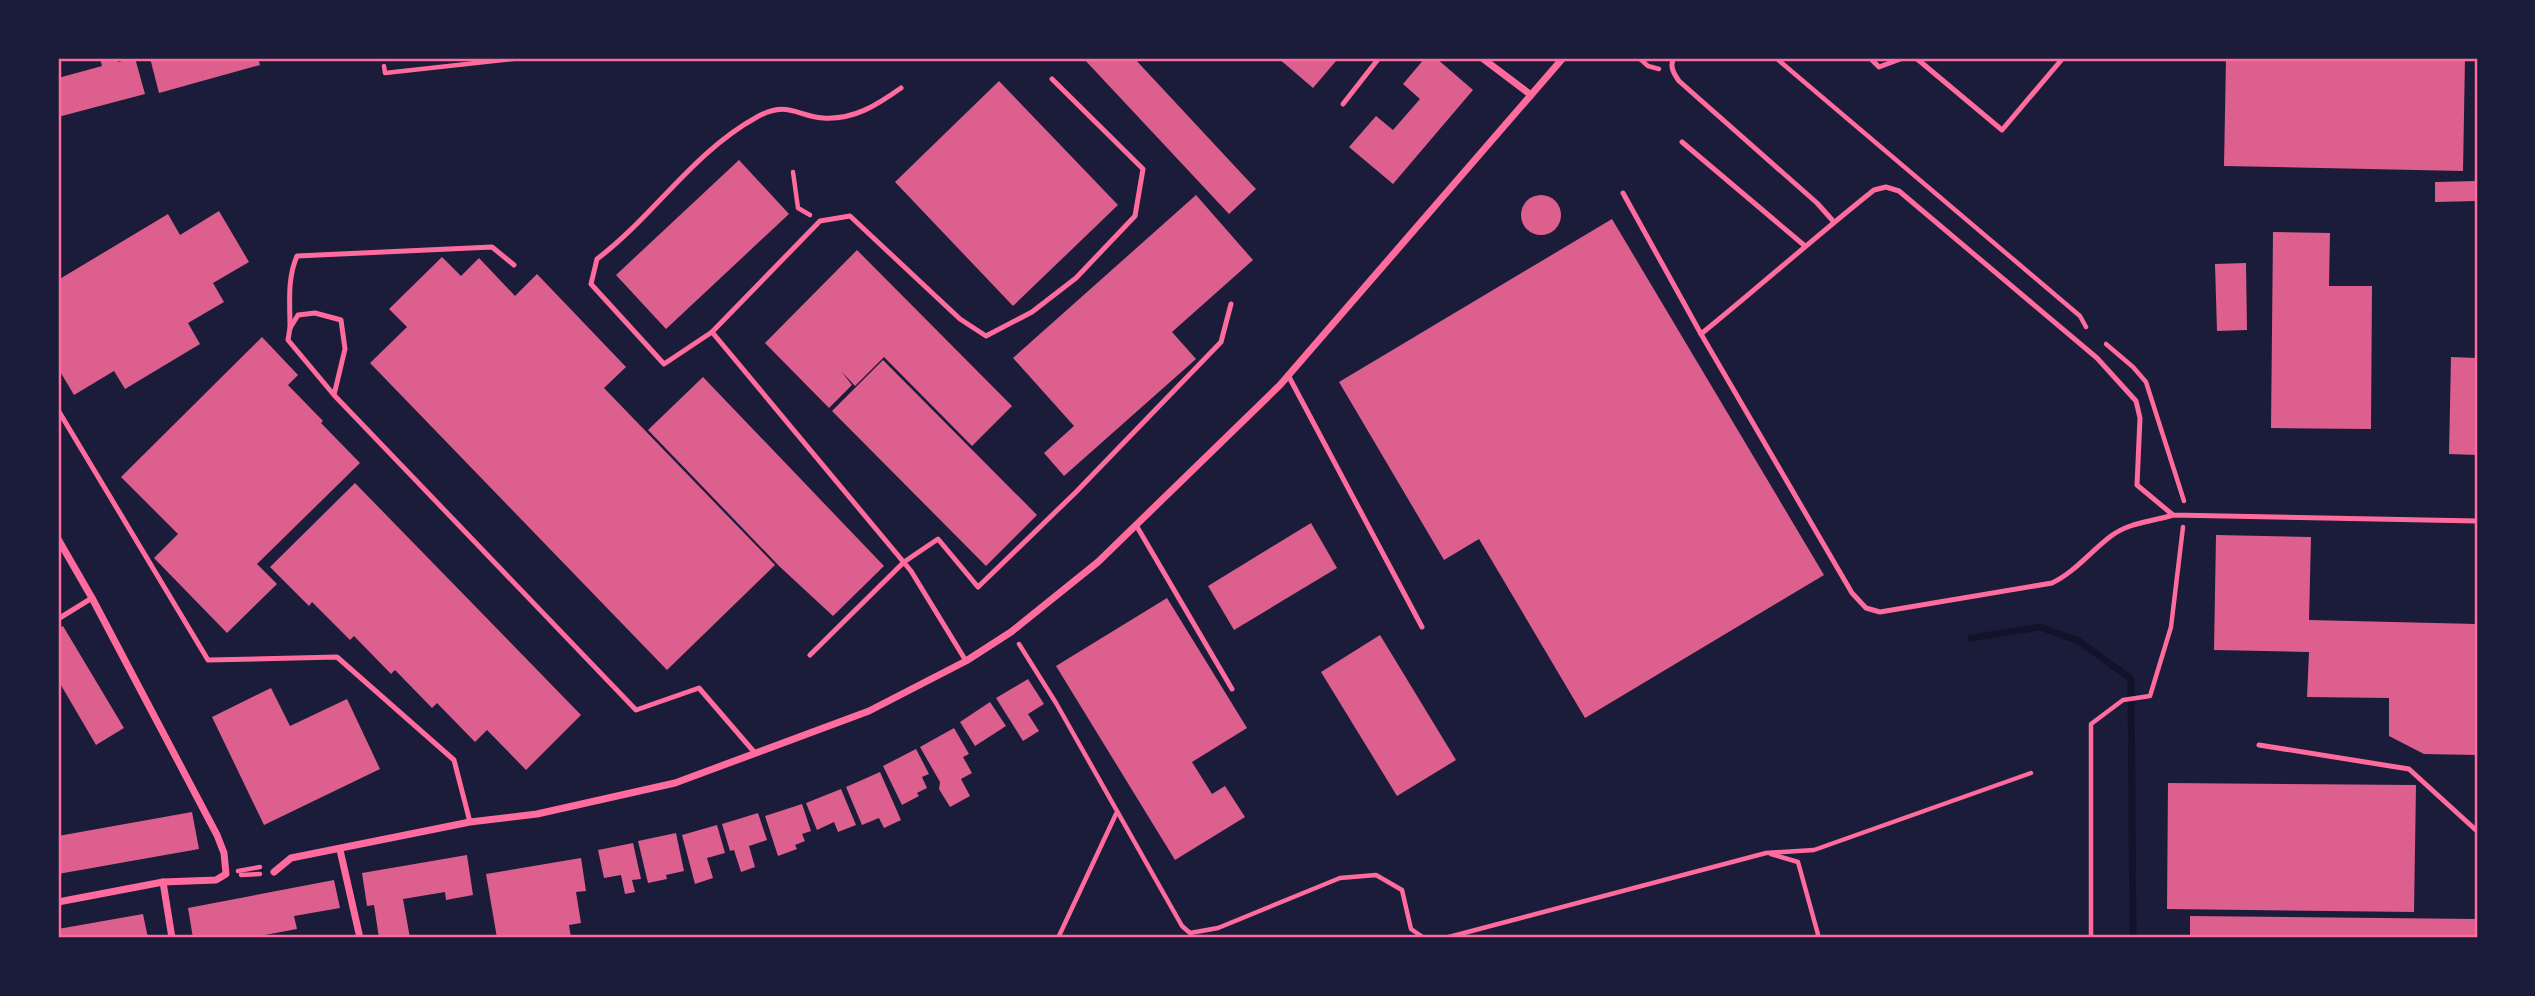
<svg xmlns="http://www.w3.org/2000/svg" width="2535" height="996" viewBox="0 0 2535 996" font-family="'Open Sans',sans-serif">
  <style>
    .lines { fill: none; stroke-linecap: round; stroke-linejoin: round }
    .stream { stroke: #12122b; stroke-width: 7 }
    .building { fill: #dd5f8e }
    .path { stroke: #ff6b9d; stroke-width: 4.5 }
    .service { stroke: #ff6b9d; stroke-width: 5 }
    .minor { stroke: #ff6b9d; stroke-width: 7 }
    .neatline { fill: none; stroke: #ff6b9d; stroke-width: 2.5 }
  </style>
  <rect width="100%" height="100%" fill="#1b1b3a"/>
  <g class="lines">
    <path class="stream" d="M 1971,638 L 2040,627 L 2079,641 L 2131,679 L 2133,938"/>
  </g>
  <g class="building">
    <path d="M 100,58 L 117,58 L 118,62 L 135,58 L 145,94 L 58,117 L 58,78 L 102,66 Z"/>
    <path d="M 150,58 L 258,58 L 260,65 L 159,93 Z"/>
    <path d="M 1083,58 L 1134,58 L 1256,189 L 1229,214 Z"/>
    <path d="M 1278,58 L 1332,58 L 1336,61 L 1313,88 Z"/>
    <path d="M 1425,58 L 1436,58 L 1473,90 L 1393,184 L 1349,147 L 1376,116 L 1393,130 L 1420,99 L 1403,84 Z"/>
    <path d="M 2226,58 L 2465,58 L 2463,171 L 2224,166 Z"/>
    <path d="M 999,81 L 1118,205 L 1013,306 L 895,182 Z"/>
    <path d="M 739,160 L 789,214 L 666,329 L 616,275 Z"/>
    <path d="M 2477,181 L 2477,201 L 2435,202 L 2435,182 Z"/>
    <path d="M 1196,195 L 1253,260 L 1172,332 L 1196,359 L 1064,476 L 1044,453 L 1074,426 L 1013,358 Z"/>
    <circle cx="1541" cy="215" r="20"/>
    <path d="M 219,211 L 249,262 L 213,283 L 224,302 L 188,323 L 200,344 L 125,389 L 114,371 L 74,395 L 58,368 L 58,280 L 168,214 L 180,235 Z"/>
    <path d="M 1612,219 L 1824,575 L 1585,718 L 1479,539 L 1444,560 L 1339,382 Z"/>
    <path d="M 2273,232 L 2330,233 L 2329,286 L 2372,286 L 2371,429 L 2271,428 Z"/>
    <path d="M 857,250 L 1012,406 L 972,446 L 884,357 L 855,386 L 841,371 L 852,385 L 829,408 L 765,343 Z"/>
    <path d="M 442,257 L 461,276 L 479,258 L 515,296 L 537,274 L 626,367 L 604,388 L 775,565 L 667,670 L 370,363 L 407,327 L 389,309 Z"/>
    <path d="M 2246,263 L 2247,330 L 2217,331 L 2215,264 Z"/>
    <path d="M 262,337 L 298,375 L 288,385 L 323,421 L 321,423 L 360,463 L 257,564 L 277,584 L 227,633 L 154,558 L 178,534 L 121,477 Z"/>
    <path d="M 2451,357 L 2477,358 L 2477,455 L 2449,454 Z"/>
    <path d="M 883,360 L 1037,515 L 986,566 L 832,411 Z"/>
    <path d="M 703,377 L 884,566 L 833,616 L 779,566 L 648,430 Z"/>
    <path d="M 355,483 L 581,715 L 526,770 L 487,730 L 475,742 L 437,703 L 432,708 L 395,670 L 391,674 L 354,636 L 350,640 L 312,602 L 309,606 L 270,567 Z"/>
    <path d="M 1311,523 L 1337,568 L 1234,630 L 1208,586 Z"/>
    <path d="M 2216,535 L 2311,537 L 2309,620 L 2477,624 L 2477,755 L 2424,754 L 2389,736 L 2389,698 L 2307,697 L 2309,652 L 2214,650 Z"/>
    <path d="M 1167,598 L 1247,728 L 1192,762 L 1212,794 L 1225,786 L 1245,817 L 1175,860 L 1056,666 Z"/>
    <path d="M 63,626 L 124,728 L 96,745 L 58,680 L 58,629 Z"/>
    <path d="M 1380,635 L 1456,760 L 1397,796 L 1321,672 Z"/>
    <path d="M 1028,679 L 1044,704 L 1028,714 L 1039,731 L 1023,741 L 996,698 Z"/>
    <path d="M 271,688 L 290,726 L 347,699 L 380,769 L 264,825 L 212,717 Z"/>
    <path d="M 990,702 L 1006,726 L 975,746 L 960,722 Z"/>
    <path d="M 954,728 L 969,754 L 963,757 L 972,773 L 961,779 L 970,796 L 950,807 L 939,789 L 940,782 L 920,747 Z"/>
    <path d="M 916,749 L 929,774 L 922,777 L 927,788 L 917,793 L 919,796 L 902,805 L 883,766 Z"/>
    <path d="M 880,772 L 901,820 L 884,828 L 879,818 L 862,825 L 846,787 Z"/>
    <path d="M 2168,783 L 2416,785 L 2414,912 L 2167,909 Z"/>
    <path d="M 841,789 L 856,825 L 838,832 L 834,822 L 817,830 L 806,803 Z"/>
    <path d="M 802,804 L 811,831 L 802,834 L 805,841 L 795,845 L 797,849 L 778,856 L 765,816 Z"/>
    <path d="M 192,812 L 199,849 L 58,874 L 58,836 Z"/>
    <path d="M 758,813 L 767,840 L 749,846 L 755,867 L 741,872 L 734,850 L 730,851 L 722,824 Z"/>
    <path d="M 717,825 L 725,853 L 707,858 L 713,878 L 695,884 L 682,835 Z"/>
    <path d="M 676,833 L 684,871 L 666,875 L 667,879 L 648,883 L 638,841 Z"/>
    <path d="M 633,843 L 641,879 L 632,880 L 635,892 L 625,894 L 621,875 L 604,878 L 598,850 Z"/>
    <path d="M 467,855 L 473,895 L 446,900 L 445,892 L 403,899 L 410,938 L 379,938 L 374,905 L 367,906 L 362,873 Z"/>
    <path d="M 581,858 L 586,891 L 576,892 L 581,923 L 569,925 L 571,938 L 497,938 L 486,874 Z"/>
    <path d="M 334,880 L 340,908 L 294,916 L 297,929 L 249,938 L 193,938 L 188,908 Z"/>
    <path d="M 143,914 L 148,938 L 58,938 L 58,929 Z"/>
    <path d="M 2190,916 L 2477,919 L 2477,938 L 2190,938 Z"/>
  </g>
  <g class="lines">
    <g class="path">
      <path d="M 1639,58 L 1648,66 L 1659,69"/>
      <path d="M 1776,58 L 2080,316 L 2086,327"/>
      <path d="M 384,66 L 385,73 L 521,58"/>
      <path d="M 793,172 L 798,208 L 810,215"/>
      <path d="M 2106,344 L 2133,367 L 2146,382 L 2184,501"/>
      <path d="M 1019,644 L 1056,703 L 1182,926 L 1190,933 L 1218,928 L 1340,878 L 1376,875 L 1402,890 L 1411,929 L 1424,938"/>
      <path d="M 1771,854 L 1798,862 L 1819,938"/>
      <path d="M 238,871 L 260,867"/>
      <path d="M 241,875 L 260,874"/>
      <path d="M 1058,938 L 1116,814"/>
      <path d="M 1445,938 L 1766,853 L 1814,850 L 2031,773"/>
      <path d="M 2091,938 L 2091,724 L 2123,700 L 2150,696 L 2171,627 L 2183,527"/>
    </g>
    <g class="service">
      <path d="M 1674,58 C 1669,66 1674,74 1679,81 L 1817,203 L 1834,222"/>
      <path d="M 1870,58 L 1879,67 L 1903,58"/>
      <path d="M 1916,58 L 2002,130 L 2063,58"/>
      <path d="M 901,88 C 877,105 854,120 823,118 C 796,116 788,100 757,117 C 693,152 654,216 597,259 L 591,284 L 664,364 L 712,332 L 820,221 L 850,216 L 960,319 L 986,336 L 1032,312 L 1076,278 L 1135,216 L 1143,169 L 1052,79"/>
      <path d="M 1343,104 L 1379,58"/>
      <path d="M 1682,142 L 1805,246"/>
      <path d="M 1623,193 L 1701,334"/>
      <path d="M 290,328 C 290,303 287,279 297,256 L 492,247 L 514,265"/>
      <path d="M 712,332 L 911,571 L 966,661"/>
      <path d="M 1288,375 L 1422,627"/>
      <path d="M 334,395 L 345,349 L 341,320 L 315,313 L 298,315 L 290,328 L 288,340 L 334,395 L 636,710 L 699,688 L 755,753"/>
      <path d="M 58,410 L 208,660 L 337,657 L 454,760 L 470,822"/>
      <path d="M 2173,515 L 2137,485 L 2140,418 L 2136,401 L 2097,358 L 1899,191 L 1886,187 L 1874,190 C 1815,237 1759,287 1701,334 L 1852,593 L 1866,608 L 1880,612 L 2052,583 C 2075,572 2091,551 2111,536 C 2130,522 2151,522 2173,515 L 2477,521"/>
      <path d="M 1136,525 L 1232,689"/>
      <path d="M 58,619 L 92,598"/>
      <path d="M 810,655 L 904,562 L 938,539 L 978,587 L 1076,492 L 1221,342 L 1231,304"/>
      <path d="M 2259,745 L 2409,769 L 2477,831"/>
    </g>
    <g class="minor">
      <path d="M 1482,58 L 1531,95"/>
      <path d="M 58,539 L 92,598 L 217,835 L 224,853 L 226,874 L 216,880 L 163,882 L 58,902"/>
      <path d="M 340,850 L 360,938"/>
      <path d="M 274,872 L 291,858 L 470,822 L 537,814 L 675,783 L 869,711 L 966,661 L 1011,632 L 1098,562 L 1280,385 L 1563,58"/>
      <path d="M 163,882 L 172,938"/>
    </g>
  </g>
  <rect width="2535" height="996" fill="none" stroke="#1b1b3a" stroke-width="119"/>
  <rect x="60" y="60" width="2416" height="876" class="neatline"/>
</svg>
